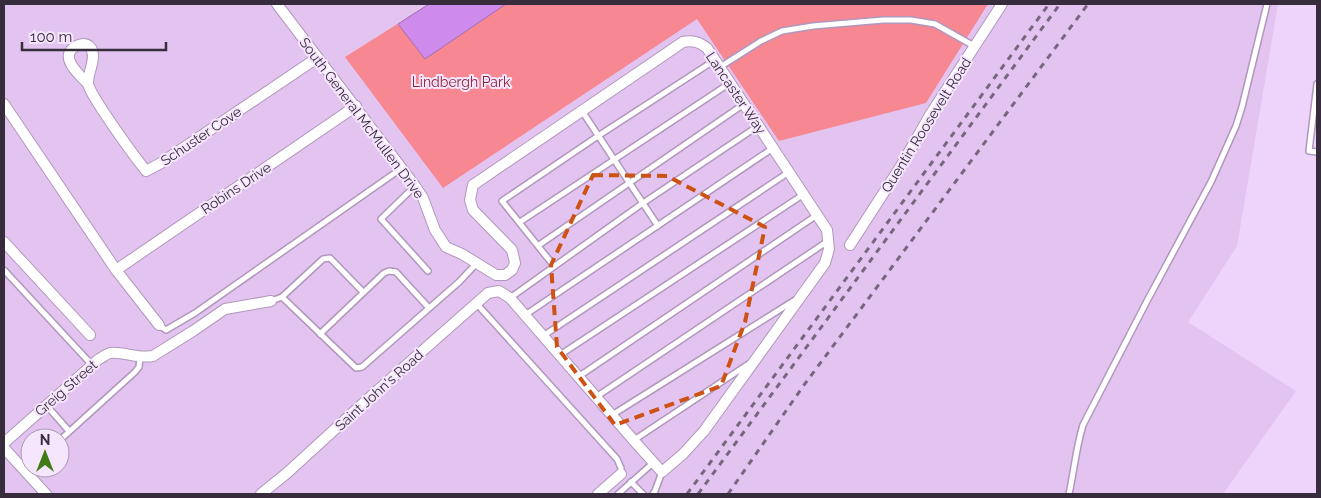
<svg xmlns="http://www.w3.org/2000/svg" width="1321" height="498" viewBox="0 0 1321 498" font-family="Raleway,sans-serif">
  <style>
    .built { fill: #e3c4f0; fill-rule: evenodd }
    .green { fill: #f78892 }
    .water { fill: #ce8beb; stroke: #a06eb6 }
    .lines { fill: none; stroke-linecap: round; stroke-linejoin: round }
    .service-casing { stroke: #b197bc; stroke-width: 8 }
    .minor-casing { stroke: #b197bc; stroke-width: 12 }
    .service { stroke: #fff; stroke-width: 5 }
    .minor { stroke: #fff; stroke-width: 10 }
    .rail { stroke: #77677e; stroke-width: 3; stroke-dasharray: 6 6; stroke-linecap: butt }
    .marked { fill: none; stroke: #cd5213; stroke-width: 4; stroke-dasharray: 10 6; stroke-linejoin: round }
    .labels { text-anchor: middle; stroke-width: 4; stroke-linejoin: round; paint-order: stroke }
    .park-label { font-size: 14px; fill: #902236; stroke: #f5e5fd }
    .street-label { font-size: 14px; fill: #362c3b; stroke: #f5e5fd }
  </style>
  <rect width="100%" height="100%" fill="#eed3fb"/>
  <path class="built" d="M 4,4 L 1278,4 L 1237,246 L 1188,322 L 1296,391 L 1223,494 L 4,494 ZM 30,438 L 60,438 L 60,468 L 30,468 Z"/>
  <path class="green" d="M 429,4 L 988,4 L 926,103 L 779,141 L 697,19 L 443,188 L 345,57 Z"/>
  <path class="water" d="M 429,4 L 506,4 L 425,59 L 398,24 Z"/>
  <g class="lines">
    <g class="service-casing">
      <g id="service">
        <path d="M 720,67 L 761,41 L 782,31 L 813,26 L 883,20 L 911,20 L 935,24 L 974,46"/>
        <path d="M 1317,84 L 1309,151 L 1317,152"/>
        <path d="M 582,111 L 658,226"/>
        <path d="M 415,186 L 381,219 L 428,271"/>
        <path d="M 520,222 L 730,83"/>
        <path d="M 539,245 L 744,104"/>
        <path d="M 554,266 L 502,201 L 598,136 L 715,60"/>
        <path d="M 4,270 L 92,365"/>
        <path d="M 282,297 L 323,259 L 330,258 L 363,292"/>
        <path d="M 510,298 L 643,203 L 758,126"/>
        <path d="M 271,301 L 282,297 L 356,368 L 362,367 L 459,282 L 477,263"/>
        <path d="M 476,303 L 617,459 L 621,468 L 621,474"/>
        <path d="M 525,315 L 773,148"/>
        <path d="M 159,325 L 166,330 L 195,313 L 402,168"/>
        <path d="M 320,334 L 384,273 L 389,271 L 396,272 L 429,308"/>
        <path d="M 543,336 L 789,172"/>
        <path d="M 560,355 L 804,194"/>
        <path d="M 578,377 L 817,215"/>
        <path d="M 596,397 L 828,241"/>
        <path d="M 47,406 L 69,431"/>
        <path d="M 612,415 L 795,300"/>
        <path d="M 60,440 L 135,372 L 139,367 L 140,357"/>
        <path d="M 634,440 L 750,363"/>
        <path d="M 631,482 L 643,494"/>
        <path d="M 618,494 L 653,463"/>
        <path d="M 653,494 L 655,491 L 662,472"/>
        <path d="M 1069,494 C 1074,471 1076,448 1083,425 L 1147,301 L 1211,182 L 1236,126 L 1242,107 L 1267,4"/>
      </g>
    </g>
    <g class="minor-casing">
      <g id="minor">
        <path d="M 88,84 C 81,76 61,60 72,49 C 76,45 84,42 89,46 C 99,54 87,74 88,84 C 90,92 99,104 103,111 C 117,132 131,152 146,171 L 161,163 L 317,58"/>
        <path d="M 4,104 L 116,270 L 159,325"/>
        <path d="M 4,242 L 90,335"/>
        <path d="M 850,245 L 901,166 L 930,115 L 1002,4"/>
        <path d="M 116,270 L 356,106"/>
        <path d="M 4,443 L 99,359 C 103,357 106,354 110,353 C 122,351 138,359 153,356 L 193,331 L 225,309 L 271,301"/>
        <path d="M 4,448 L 46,494"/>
        <path d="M 261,494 L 287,473 L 368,399 L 488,293 L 499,291 L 510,298 L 636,443 L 662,472 L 683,454 L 704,431 L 825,263 L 829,249 L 827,230 L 707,48 C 699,42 693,40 683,42 L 473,185 L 470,200 L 473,210 L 512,250 L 515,263 L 512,270 L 505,275 L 496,275 L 462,254 L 446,247 L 435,230 L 423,198 L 415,186 L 277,4"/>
        <path d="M 598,494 L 621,474"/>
      </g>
    </g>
    <use href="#service" class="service"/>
    <use href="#minor" class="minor"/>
    <g class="rail">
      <path d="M 687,494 L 1049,4"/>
      <path d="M 698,494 L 1060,4"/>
      <path d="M 728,494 L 804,385 L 1088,4"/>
    </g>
  </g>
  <path class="marked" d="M 593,175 L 667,176 L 765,227 L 745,322 L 721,386 L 615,425 L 557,347 L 551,265 Z"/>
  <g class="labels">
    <g class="park-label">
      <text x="461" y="87">Lindbergh Park</text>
    </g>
    <g class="street-label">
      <text transform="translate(736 93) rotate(56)" y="5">Lancaster Way</text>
      <text transform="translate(362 118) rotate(53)" y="5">South General McMullen Drive</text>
      <text transform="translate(926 125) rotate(-58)" y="5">Quentin Roosevelt Road</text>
      <text transform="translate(201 136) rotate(-34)" y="5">Schuster Cove</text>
      <text transform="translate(236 188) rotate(-34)" y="5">Robins Drive</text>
      <text transform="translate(66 388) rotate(-41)" y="5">Greig Street</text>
      <text transform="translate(379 390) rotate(-42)" y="5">Saint John's Road</text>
    </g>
  </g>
  <rect width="1321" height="498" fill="none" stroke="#362c3b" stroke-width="10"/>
  <g transform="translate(45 453)"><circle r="24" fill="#f5e5fd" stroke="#a99baf"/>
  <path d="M0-4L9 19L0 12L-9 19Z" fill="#417b14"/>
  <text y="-8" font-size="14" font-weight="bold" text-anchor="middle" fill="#362c3b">N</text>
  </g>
  <path d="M22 42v8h144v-8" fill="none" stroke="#362c3b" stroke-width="2.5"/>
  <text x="30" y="42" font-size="15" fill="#362c3b" stroke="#f5e5fd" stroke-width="4" paint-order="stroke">100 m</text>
</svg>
